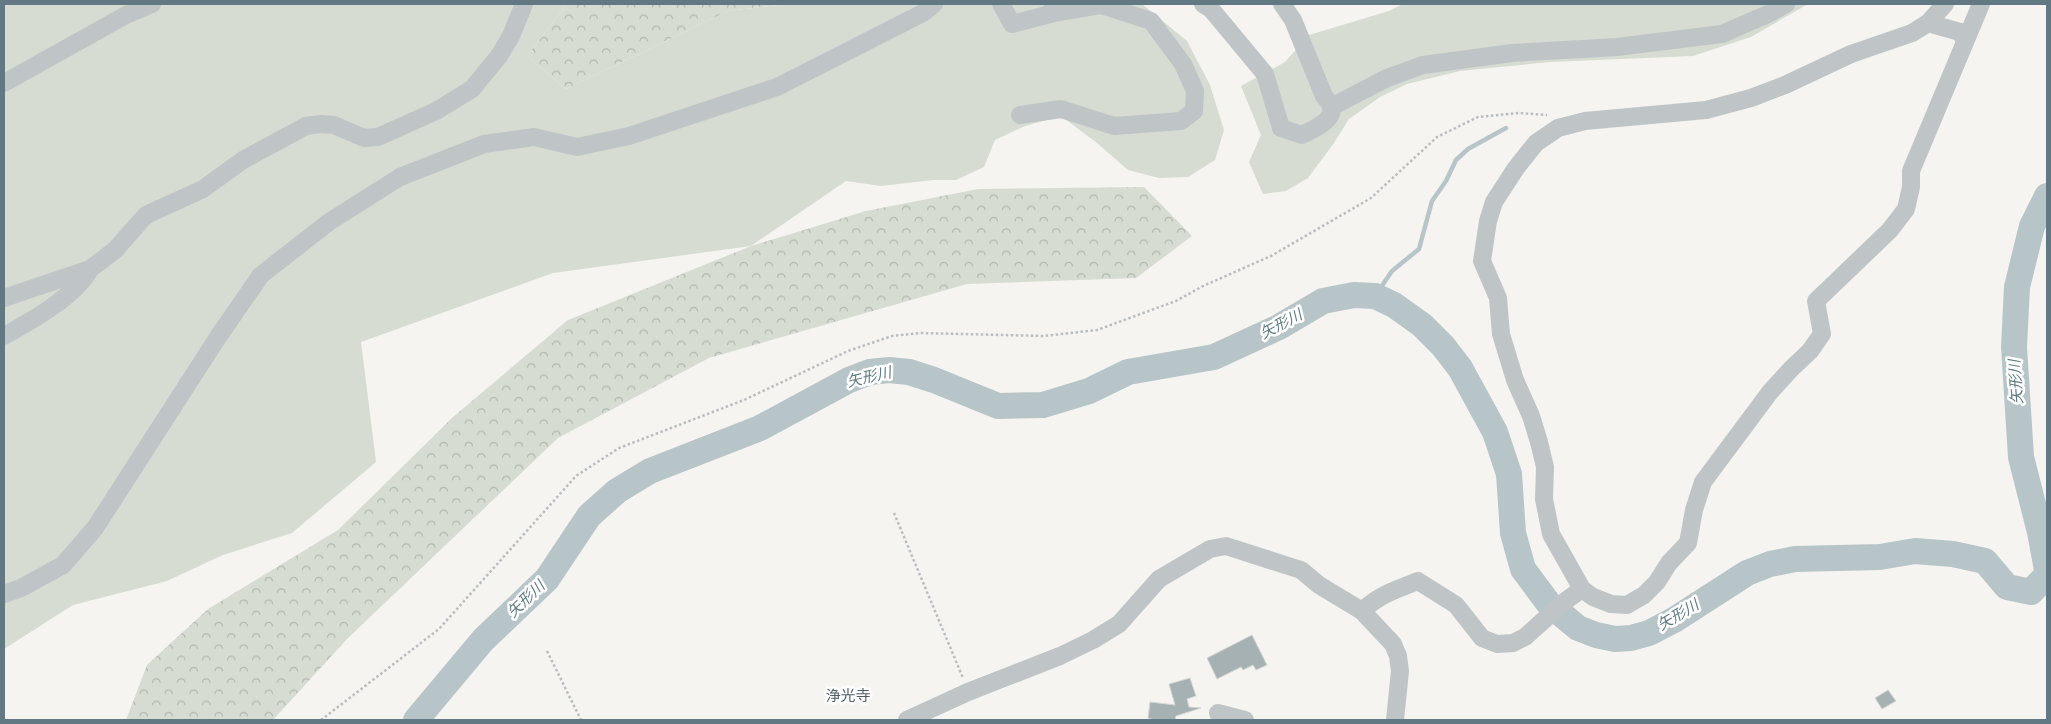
<svg xmlns="http://www.w3.org/2000/svg" width="2051" height="724" viewBox="0 0 2051 724" font-family="Montserrat,'Noto Sans JP',sans-serif">
  <style>
    .grass { fill: #d6dcd1 }
    .forest { fill: url(#forest-crowns) }
    .lines { fill: none; stroke-linecap: round; stroke-linejoin: round }
    .stream { stroke: #b7c5c8; stroke-width: 4.5 }
    .river { stroke: #b7c5c8; stroke-width: 26 }
    .building { fill: #a6b1b4; stroke: #d6d6d3 }
    .path { stroke: #b9bdbf; stroke-width: 2.5; stroke-dasharray: 2.5 2.5; stroke-linecap: butt }
    .minor { stroke: #bfc5c7; stroke-width: 18 }
    .labels { text-anchor: middle; stroke-width: 5; stroke-linejoin: round; paint-order: stroke }
    .water-label { font-size: 15px; font-style: italic; fill: #5e7b80; stroke: #fff }
    .neighbourhood-label { font-size: 15px; fill: #506068; stroke: #fff }
  </style>
  <defs>
    <pattern id="forest-crowns" width="20" height="18" patternUnits="userSpaceOnUse" patternTransform="scale(1.25)"><rect width="20" height="18" fill="#d6dcd1"/><path d="M2 6a3 3 0 1 1 6 0M12 15a3 3 0 1 1 6 0" fill="none" stroke="#b1b7af"/></pattern>
  </defs>
  <rect width="100%" height="100%" fill="#f5f4f0"/>
  <g class="grass">
    <path d="M 4,4 L 567,4 L 527,56 L 566,89 L 728,11 L 786,4 L 1142,4 L 1187,41 L 1210,85 L 1224,130 L 1215,160 L 1188,177 L 1159,178 L 1128,170 L 1097,143 L 1061,116 L 1025,126 L 995,140 L 984,167 L 956,180 L 933,180 L 881,186 L 846,181 L 751,246 L 553,273 L 361,342 L 376,462 L 292,533 L 223,555 L 167,581 L 73,605 L 4,649 Z"/>
    <path d="M 1403,4 L 1808,4 L 1751,37 L 1693,56 L 1550,62 L 1460,71 L 1407,84 L 1380,97 L 1349,119 L 1334,143 L 1308,178 L 1286,191 L 1263,194 L 1249,162 L 1261,135 L 1241,86 L 1285,62 L 1309,35 L 1389,11 Z"/>
  </g>
  <g class="forest">
    <path d="M 567,4 L 786,4 L 728,11 L 566,89 L 527,56 Z"/>
    <path d="M 1144,187 L 1192,236 L 1136,278 L 967,284 L 709,358 L 558,438 L 347,639 L 273,720 L 126,720 L 147,665 L 208,609 L 338,530 L 453,417 L 568,320 L 751,246 L 866,211 L 978,189 Z"/>
  </g>
  <g class="lines">
    <path class="stream" d="M 1375,296 L 1392,271 L 1419,249 L 1432,201 L 1446,181 L 1456,160 L 1468,149 L 1506,128"/>
    <g class="river">
      <path d="M 2047,196 L 2032,226 L 2017,287 L 2014,347 L 2021,457 L 2040,532 L 2047,570"/>
      <path d="M 416,720 L 483,640 L 547,579 L 589,516 L 617,491 L 650,471 L 760,428 L 849,380 L 870,372 L 889,370 L 909,372 L 934,380 L 998,406 L 1043,405 L 1089,391 L 1128,372 L 1214,357 L 1279,327 L 1323,301 L 1354,295 L 1375,296 L 1394,305 L 1422,325 L 1443,346 L 1460,368 L 1495,432 L 1509,474 L 1513,533 L 1523,569 L 1549,604 L 1578,628 L 1596,635 L 1615,639 L 1631,638 L 1649,633 L 1674,620 L 1747,573 L 1770,564 L 1795,559 L 1880,557 L 1915,551 L 1953,554 L 1985,561 L 2007,587 L 2031,592 L 2047,575"/>
    </g>
  </g>
  <g class="building">
    <path d="M 1252,635 L 1267,665 L 1256,670 L 1253,665 L 1243,670 L 1241,667 L 1217,679 L 1207,658 Z"/>
    <path d="M 1190,678 L 1196,696 L 1187,699 L 1189,707 L 1201,708 L 1176,716 L 1175,720 L 1155,720 L 1148,718 L 1150,702 L 1175,705 L 1169,684 Z"/>
    <path d="M 1888,690 L 1896,701 L 1882,709 L 1875,698 Z"/>
  </g>
  <g class="lines">
    <g class="path">
      <path d="M 894,513 L 963,678"/>
      <path d="M 547,651 L 581,720"/>
      <path d="M 321,720 L 439,629 L 576,476 L 619,448 L 744,400 L 848,351 L 892,336 L 920,333 L 1044,336 L 1097,330 L 1176,301 L 1203,286 L 1271,256 L 1371,198 L 1437,137 L 1478,117 L 1519,113 L 1547,115"/>
    </g>
    <g class="minor">
      <path d="M 1001,4 L 1012,24 L 1054,13"/>
      <path d="M 1203,4 L 1211,9 L 1265,74 L 1281,128 L 1302,135 C 1311,130 1336,121 1331,106 C 1330,103 1326,99 1324,96 L 1293,20 L 1282,4"/>
      <path d="M 1945,4 L 1928,23 L 1912,33 L 1851,54 L 1785,85 L 1751,98 L 1706,110 L 1585,121 L 1558,128 L 1536,143 L 1516,168 L 1494,202 L 1488,221 L 1482,261 L 1498,298 L 1501,334 L 1515,380 L 1531,416 L 1539,442 L 1545,467 L 1544,499 L 1551,534 L 1582,589 L 1593,597 L 1611,604 L 1627,605 L 1644,595 L 1657,582 L 1669,563 L 1688,543 L 1694,510 L 1703,482 L 1770,392 L 1791,369 L 1810,351 L 1822,334 L 1816,301 L 1890,230 L 1906,209 L 1911,187 L 1911,171 L 1981,4"/>
      <path d="M 1928,23 L 1960,32 L 1965,41"/>
      <path d="M 4,83 L 126,15 L 152,4"/>
      <path d="M 1331,107 L 1387,78 L 1423,65 L 1512,53 L 1617,47 L 1722,34 L 1768,14 L 1786,4"/>
      <path d="M 1020,115 L 1061,109 L 1114,126 L 1181,121 L 1194,111 L 1195,91 L 1183,64 L 1151,21 L 1101,5 L 1054,13 L 1053,4"/>
      <path d="M 4,298 L 90,269 L 115,250 L 146,215 L 203,189 L 243,160 L 306,126 L 321,124 L 334,125 L 364,138 L 378,137 L 436,111 L 472,89 L 499,56 L 511,36 L 524,4"/>
      <path d="M 4,336 C 31,321 76,296 90,269"/>
      <path d="M 4,594 L 21,588 L 63,565 L 95,528 L 218,337 L 261,275 L 329,222 L 400,177 L 484,144 L 534,137 L 577,147 L 629,136 L 777,87 L 923,13 L 934,4"/>
      <path d="M 1362,611 C 1379,595 1397,589 1418,581 L 1456,605 L 1482,638 L 1497,644 L 1513,643 L 1525,637 L 1564,602 L 1582,589"/>
      <path d="M 1218,713 L 1245,720"/>
      <path d="M 907,720 L 968,692 L 1060,656 L 1093,640 L 1119,624 L 1159,579 L 1210,549 L 1226,546 L 1301,570 L 1319,585 L 1362,611 L 1393,644 L 1398,656 L 1400,671 L 1395,720"/>
    </g>
  </g>
  <g class="labels">
    <g class="water-label">
      <text transform="translate(1281 324) rotate(-28)" y="5">矢形川</text>
      <text transform="translate(869 377) rotate(-13)" y="5">矢形川</text>
      <text transform="translate(2016 382) rotate(-94)" y="5">矢形川</text>
      <text transform="translate(526 599) rotate(-44)" y="5">矢形川</text>
      <text transform="translate(1678 615) rotate(-31)" y="5">矢形川</text>
    </g>
    <g class="neighbourhood-label">
      <text x="848" y="701">浄光寺</text>
    </g>
  </g>
  <rect width="2051" height="724" fill="none" stroke="#627883" stroke-width="10"/>
</svg>
